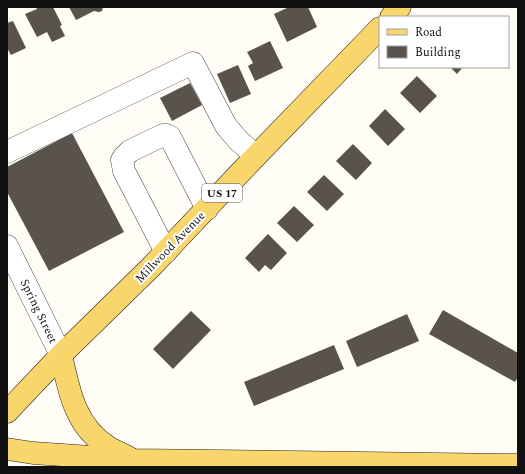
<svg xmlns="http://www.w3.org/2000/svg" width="525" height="474" viewBox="0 0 525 474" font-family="Spectral,serif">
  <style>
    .building { fill: #5a524d }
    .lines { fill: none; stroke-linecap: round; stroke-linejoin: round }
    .minor-casing { stroke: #444; stroke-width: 23 }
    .major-casing { stroke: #222; stroke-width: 23 }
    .minor { stroke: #fff; stroke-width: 22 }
    .major { stroke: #f9d66b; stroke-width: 22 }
    .labels { text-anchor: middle; stroke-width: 4; stroke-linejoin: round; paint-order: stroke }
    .shield { fill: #fff; stroke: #585858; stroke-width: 1 }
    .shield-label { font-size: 11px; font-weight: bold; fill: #111 }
    .street-label { font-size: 12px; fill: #111; stroke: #fff }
  </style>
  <rect width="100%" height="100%" fill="#fffdf5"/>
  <g class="building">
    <path d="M 36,7 L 53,7 L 62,25 L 60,26 L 65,36 L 52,42 L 47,32 L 37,37 L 25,14 L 37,9 Z"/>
    <path d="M 69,7 L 103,7 L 102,11 L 99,12 L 94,11 L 76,20 Z"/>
    <path d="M 289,7 L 308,7 L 317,27 L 287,42 L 274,14 Z"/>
    <path d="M 13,21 L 26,48 L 11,55 L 7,48 L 7,23 Z"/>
    <path d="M 270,41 L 283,68 L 255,81 L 248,66 L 253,63 L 247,52 Z"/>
    <path d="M 238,65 L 251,94 L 230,103 L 217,74 Z"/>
    <path d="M 450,67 L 463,67 L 457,74 Z"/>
    <path d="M 417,76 L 437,96 L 420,113 L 400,93 Z"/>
    <path d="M 190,83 L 202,105 L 172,121 L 160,98 Z"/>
    <path d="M 385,109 L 405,129 L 388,146 L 369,126 Z"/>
    <path d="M 72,133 L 124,232 L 49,271 L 7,192 L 7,167 Z"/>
    <path d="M 353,144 L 372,163 L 356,180 L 336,161 Z"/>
    <path d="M 324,175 L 344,194 L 327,211 L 307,192 Z"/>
    <path d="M 294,206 L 314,225 L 297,242 L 277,223 Z"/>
    <path d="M 268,234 L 287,253 L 271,270 L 265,265 L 259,272 L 245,258 Z"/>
    <path d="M 443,310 L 518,353 L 518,377 L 515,382 L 429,334 Z"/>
    <path d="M 191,311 L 211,330 L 173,369 L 153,349 Z"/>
    <path d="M 407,314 L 419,341 L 357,367 L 346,341 Z"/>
    <path d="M 334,345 L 344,369 L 254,406 L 244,382 Z"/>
  </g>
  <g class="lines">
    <g class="minor-casing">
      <g id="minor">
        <path d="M 7,152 L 193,63 L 226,126 L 239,141 L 256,156"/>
        <path d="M 7,246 L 61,355"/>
        <path d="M 166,252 L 124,171 L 122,160 L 124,157 L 130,151 L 163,135 L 167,135 L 170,137 L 207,209"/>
      </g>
    </g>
    <g class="major-casing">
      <g id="major">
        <path d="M 391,17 L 400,7"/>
        <path d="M 61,355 C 69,391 75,426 108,447 C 114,451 121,453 128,457"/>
        <path d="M 7,412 L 61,355 L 151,267 L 256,156 L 380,28"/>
        <path d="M 7,449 L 33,453 L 135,460 L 518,465"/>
      </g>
    </g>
    <use href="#minor" class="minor"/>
    <use href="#major" class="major"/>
  </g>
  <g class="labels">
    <rect class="shield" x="202" y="184" width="40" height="18" rx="3"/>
    <g class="shield-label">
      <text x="222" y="197">US 17</text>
    </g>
    <g class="street-label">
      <text transform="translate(170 247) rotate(-46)" y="4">Millwood Avenue</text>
      <text transform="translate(39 311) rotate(64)" y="4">Spring Street</text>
    </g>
  </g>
  <rect width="525" height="474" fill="none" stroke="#111111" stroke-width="16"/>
  <rect x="379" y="16" width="130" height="52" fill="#ffffff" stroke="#a0a0a0"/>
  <rect x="387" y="29" width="20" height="6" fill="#f9d66b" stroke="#a0a0a0"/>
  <text x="415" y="36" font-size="12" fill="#111111">Road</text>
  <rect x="387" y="46" width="20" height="12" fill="#5a524d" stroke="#a0a0a0"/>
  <text x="415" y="56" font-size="12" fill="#111111">Building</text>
</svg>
